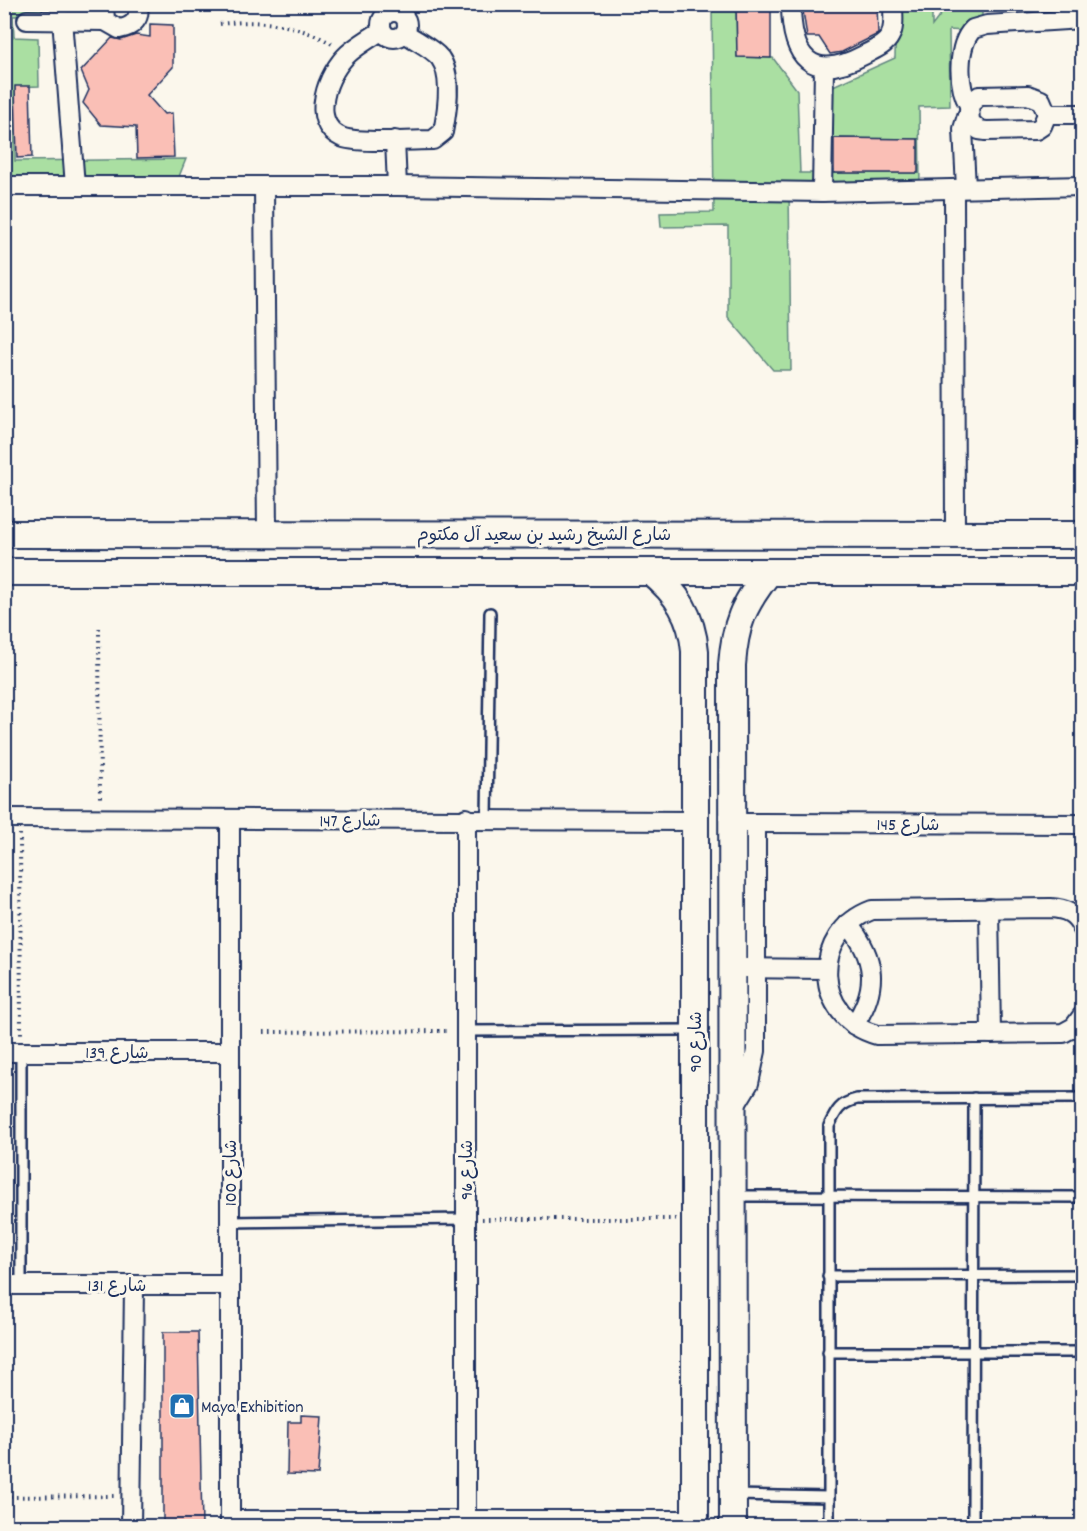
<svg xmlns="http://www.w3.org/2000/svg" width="1087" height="1531" viewBox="0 0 1087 1531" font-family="Dekko,'Playpen Sans Arabic',sans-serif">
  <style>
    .green { fill: #aadfa2; stroke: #628780; stroke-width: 1.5 }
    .building { fill: #fabfb6; stroke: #1b2f5e; stroke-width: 1.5 }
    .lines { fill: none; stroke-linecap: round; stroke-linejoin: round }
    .lane-casing { stroke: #1b2f5e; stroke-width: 14 }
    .street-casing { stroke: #1b2f5e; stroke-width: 22 }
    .secondary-casing { stroke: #1b2f5e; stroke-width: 30 }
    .path { stroke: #1b2f5e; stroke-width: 4; stroke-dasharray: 1.5 4.5; stroke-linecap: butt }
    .lane { stroke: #fbf7ec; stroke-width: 9 }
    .street { stroke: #fbf7ec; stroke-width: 18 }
    .secondary { stroke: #fbf7ec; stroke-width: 26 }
    .labels { text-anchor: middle; stroke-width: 6; stroke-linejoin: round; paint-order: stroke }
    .street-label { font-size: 18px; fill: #1b2f5e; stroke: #fbf7ec }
    .poi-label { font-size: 18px; fill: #1b2f5e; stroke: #fbf7ec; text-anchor: start }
  </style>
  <rect width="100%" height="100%" fill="#fbf7ec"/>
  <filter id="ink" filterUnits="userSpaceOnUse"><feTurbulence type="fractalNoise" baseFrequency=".0167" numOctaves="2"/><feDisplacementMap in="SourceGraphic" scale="12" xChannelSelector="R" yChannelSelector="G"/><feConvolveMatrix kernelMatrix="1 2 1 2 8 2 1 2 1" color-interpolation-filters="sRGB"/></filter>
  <g filter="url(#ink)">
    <g class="green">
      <path d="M 4,5 L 84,5 L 74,15 L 13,16 L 14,37 L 38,38 L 39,86 L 15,87 L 15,161 L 186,159 L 176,184 L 5,184 Z"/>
      <path d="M 712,5 L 736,5 L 737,57 L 773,58 L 797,90 L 800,173 L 918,173 L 918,139 L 824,138 L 822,91 L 895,58 L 896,5 L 932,5 L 932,26 L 945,9 L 982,8 L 982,32 L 949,30 L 950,106 L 919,107 L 920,186 L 789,186 L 791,370 L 773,370 L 728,317 L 728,226 L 661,227 L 660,213 L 714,212 Z"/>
    </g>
    <g class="building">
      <path d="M 736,4 L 771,4 L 771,58 L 737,57 Z"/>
      <path d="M 802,4 L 877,4 L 878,34 L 842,52 L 830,54 L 819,37 L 807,37 Z"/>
      <path d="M 150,24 L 173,25 L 173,67 L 147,95 L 164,114 L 172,113 L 174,157 L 137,158 L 136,127 L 101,125 L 83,103 L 89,90 L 81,71 L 112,38 L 121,40 L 136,35 L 150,37 Z"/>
      <path d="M 15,86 L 30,86 L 32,157 L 17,158 Z"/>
      <path d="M 834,138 L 918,139 L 918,173 L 834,173 Z"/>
      <path d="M 163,1332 L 198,1332 L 202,1527 L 163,1527 Z"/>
      <path d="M 301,1415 L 322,1416 L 318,1475 L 287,1474 L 288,1422 L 301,1422 Z"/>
    </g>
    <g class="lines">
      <g class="lane-casing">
        <g id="lane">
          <path d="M 487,818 L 490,613"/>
          <path d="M 466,1031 L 695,1030"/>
          <path d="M 736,1196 L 1082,1197"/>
          <path d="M 230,1222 L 466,1219"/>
          <path d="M 828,1276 L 1082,1275"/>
          <path d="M 21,1285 L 21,1052"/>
          <path d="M 828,1352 L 1082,1352"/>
          <path d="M 735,1495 L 828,1497"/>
          <path d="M 829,1526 L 829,1126 C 836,1111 840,1103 857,1099 L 1082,1098"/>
          <path d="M 973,1526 L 974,1098"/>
        </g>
      </g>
      <g class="street-casing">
        <g id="street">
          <path d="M 104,4 L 105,21 L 119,29 C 133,27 142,18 137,4"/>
          <path d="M 791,4 C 791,57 811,83 864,55 C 873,50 885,46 890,36 C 895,27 893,15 893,4"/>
          <circle cx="394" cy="25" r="13"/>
          <path d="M 62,19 L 75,186"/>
          <path d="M 27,20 L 105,21"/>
          <path d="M 382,30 C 371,38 358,45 348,54 C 328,72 308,122 341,137 C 357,144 412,140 433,140 L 443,132 C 447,112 453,76 440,58 C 432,48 416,41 405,33"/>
          <path d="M 1028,95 L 1041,100 L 1047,114 L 1042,126 L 1036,130 L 986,131 L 979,130 L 970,122 L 969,105 L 979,96 Z"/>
          <path d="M 969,105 C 957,86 957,45 973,29 L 987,25 L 1082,19"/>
          <path d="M 1047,114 L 1082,114"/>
          <path d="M 395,140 L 397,186"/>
          <path d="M 4,186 L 397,186 L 822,192 L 1082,186"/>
          <path d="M 264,186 L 267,534"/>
          <path d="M 966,188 L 963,129 L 967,116"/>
          <path d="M 954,189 L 955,534"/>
          <path d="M 822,192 L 824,67"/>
          <path d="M 4,818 L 695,821"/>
          <path d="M 466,818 L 466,1521"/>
          <path d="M 733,823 L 1082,824"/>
          <path d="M 989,908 L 991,1034"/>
          <path d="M 848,924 C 876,958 879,988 854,1025"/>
          <path d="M 1082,928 C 1076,913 1065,909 1051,908 L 872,910 C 810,933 813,1018 877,1035 L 1063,1033 L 1074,1027 L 1082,1016"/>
          <path d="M 743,968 L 826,969"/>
          <path d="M 4,1052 L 230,1052"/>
          <path d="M 732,1111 L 749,1083 L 756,1051 L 756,824"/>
          <path d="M 4,1285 L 230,1285"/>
          <path d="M 230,1520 L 695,1520"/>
          <path d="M 131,1526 L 134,1286"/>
          <path d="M 230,1526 L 230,820"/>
        </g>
      </g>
      <g class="secondary-casing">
        <g id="secondary">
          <path d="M 4,534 L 1082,535"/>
          <path d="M 4,572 L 1082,572"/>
          <path d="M 651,572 C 677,593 692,616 695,651 L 695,1526"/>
          <path d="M 733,1526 L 732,665 C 735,624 743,605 769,572"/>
        </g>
      </g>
      <g class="path">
        <path d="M 220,24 C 260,19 298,24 332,44"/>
        <path d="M 99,628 L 100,801"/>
        <path d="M 20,834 L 21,1036"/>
        <path d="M 264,1032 L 450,1031"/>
        <path d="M 482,1219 L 676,1219"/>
        <path d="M 4,1497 L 115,1496"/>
      </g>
      <use href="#lane" class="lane"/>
      <use href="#street" class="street"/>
      <use href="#secondary" class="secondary"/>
    </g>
  </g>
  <defs>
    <g id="shop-square" transform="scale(1.35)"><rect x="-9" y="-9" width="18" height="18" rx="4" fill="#1f6fb2" stroke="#fbf7ec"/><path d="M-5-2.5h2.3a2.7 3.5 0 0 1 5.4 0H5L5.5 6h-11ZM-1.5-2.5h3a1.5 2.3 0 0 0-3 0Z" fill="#fff"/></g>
  </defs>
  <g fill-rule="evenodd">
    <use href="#shop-square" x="182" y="1406"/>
  </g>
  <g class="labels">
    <g class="street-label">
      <text x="544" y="540">شارع الشيخ رشيد بن سعيد آل مكتوم</text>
      <text transform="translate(350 820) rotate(-1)" y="6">شارع 147</text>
      <text x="908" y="830">شارع 145</text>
      <text transform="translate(695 1042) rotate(-90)" y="6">شارع 90</text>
      <text x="117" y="1058">شارع 139</text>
      <text transform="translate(466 1170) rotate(-90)" y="6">شارع 96</text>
      <text transform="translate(230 1173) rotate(-90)" y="6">شارع 100</text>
      <text x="117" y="1291">شارع 131</text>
    </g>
    <g class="poi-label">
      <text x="201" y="1412">Maya Exhibition</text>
    </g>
  </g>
  <rect width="1087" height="1531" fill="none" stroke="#fbf7ec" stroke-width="24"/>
  <rect x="12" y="12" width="1063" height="1507" fill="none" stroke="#1b2f5e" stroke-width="2" filter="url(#ink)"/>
</svg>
